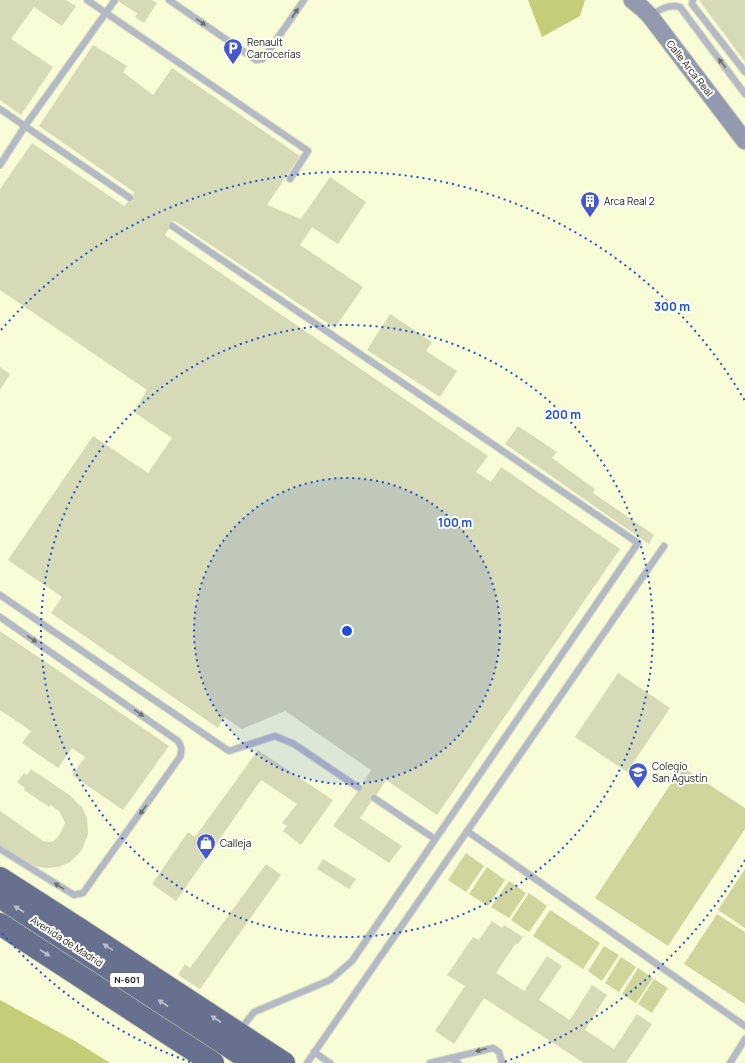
<svg xmlns="http://www.w3.org/2000/svg" width="745" height="1063" viewBox="0 0 745 1063" font-family="Manrope,sans-serif">
  <style>
    .green { fill: #cfd59d }
    .forest { fill: #c5cd78 }
    .building { fill: #d6dab6 }
    .lines { fill: none; stroke-linecap: round; stroke-linejoin: round }
    .lane-casing { stroke: #d6dab8; stroke-width: 8 }
    .secondary-casing { stroke: #d6dab8; stroke-width: 19 }
    .highway-casing { stroke: #d6dab8; stroke-width: 24 }
    .lane { stroke: #b4b9c8; stroke-width: 6 }
    .secondary { stroke: #939ab0; stroke-width: 17 }
    .highway { stroke: #67708f; stroke-width: 22 }
    .oneway { fill: #6b6e6f }
    .oneway2 { fill: #bbbfcd }
    .ring { fill: none; stroke: #1d4ed8; stroke-width: 2; stroke-dasharray: 2 4 }
    .labels { text-anchor: middle; stroke-width: 4; stroke-linejoin: round; paint-order: stroke }
    .shield { fill: #fff; stroke: #64665c; stroke-width: 1 }
    .shield-label { font-size: 9px; font-weight: bold; fill: #222416 }
    .poi-label { font-size: 10px; fill: #222416; stroke: #fff; text-anchor: start }
    .street-label { font-size: 10px; fill: #222416; stroke: #fff }
    .centre { fill: #1d4ed8; stroke: #fff; stroke-width: 2 }
    .ring-label { font-size: 12px; text-anchor: middle; font-weight: bold; fill: #1d4ed8; stroke: #fff; stroke-width: 4; stroke-linejoin: round; paint-order: stroke }
  </style>
  <rect width="100%" height="100%" fill="#f8fdd7"/>
  <g class="green">
    <path d="M 682,767 L 745,808 L 745,829 L 668,946 L 595,898 Z"/>
    <path d="M 466,853 L 484,866 L 466,892 L 448,880 Z"/>
    <path d="M 487,867 L 505,880 L 488,906 L 469,894 Z"/>
    <path d="M 745,869 L 745,928 L 718,910 Z"/>
    <path d="M 509,881 L 526,893 L 509,918 L 491,907 Z"/>
    <path d="M 529,893 L 547,906 L 529,932 L 511,920 Z"/>
    <path d="M 550,910 L 600,943 L 583,969 L 533,936 Z"/>
    <path d="M 717,914 L 745,932 L 745,1004 L 684,964 Z"/>
    <path d="M 604,946 L 619,955 L 602,981 L 588,971 Z"/>
    <path d="M 621,957 L 636,967 L 619,992 L 605,983 Z"/>
    <path d="M 638,968 L 653,978 L 636,1003 L 622,994 Z"/>
    <path d="M 654,979 L 668,988 L 652,1013 L 638,1004 Z"/>
  </g>
  <g class="forest">
    <path d="M 528,0 L 585,0 L 580,16 L 542,37 Z"/>
    <path d="M 0,1000 L 75,1041 L 110,1063 L 0,1063 Z"/>
  </g>
  <g class="building">
    <path d="M 0,0 L 66,0 L 76,6 L 62,26 L 34,7 L 11,39 L 53,67 L 21,115 L 0,100 Z"/>
    <path d="M 119,0 L 152,0 L 157,3 L 144,23 L 135,17 L 137,13 L 119,2 Z"/>
    <path d="M 699,0 L 745,0 L 745,62 Z"/>
    <path d="M 93,45 L 127,66 L 123,72 L 153,95 L 172,68 L 300,156 L 267,205 L 301,219 L 330,177 L 366,202 L 338,244 L 312,227 L 300,245 L 363,287 L 335,328 L 175,221 L 169,223 L 168,226 L 169,229 L 165,235 L 488,456 L 476,472 L 491,482 L 501,467 L 620,549 L 437,815 L 386,780 L 377,794 L 374,794 L 371,795 L 370,798 L 371,802 L 360,818 L 402,846 L 389,863 L 333,826 L 357,792 L 359,792 L 362,791 L 363,788 L 362,784 L 371,770 L 285,711 L 242,729 L 224,717 L 218,728 L 51,613 L 62,597 L 8,560 L 93,436 L 148,473 L 172,438 L 134,412 L 147,390 L 0,290 L 0,189 L 32,143 L 124,206 L 128,202 L 132,202 L 134,200 L 133,195 L 134,192 L 39,126 Z"/>
    <path d="M 390,314 L 432,342 L 426,351 L 457,371 L 440,397 L 367,350 Z"/>
    <path d="M 0,367 L 10,374 L 0,390 Z"/>
    <path d="M 518,426 L 557,452 L 552,458 L 595,489 L 593,493 L 654,535 L 649,544 L 505,444 Z"/>
    <path d="M 0,631 L 169,746 L 123,810 L 72,775 L 85,757 L 72,748 L 58,768 L 22,743 L 31,731 L 0,710 Z"/>
    <path d="M 618,673 L 670,708 L 627,772 L 575,737 Z"/>
    <path d="M 258,750 L 333,800 L 301,845 L 283,831 L 287,826 L 282,823 L 297,804 L 261,780 L 176,901 L 152,884 L 188,832 L 195,837 Z"/>
    <path d="M 31,769 L 71,796 L 80,806 L 81,805 L 87,818 L 88,834 L 82,850 L 70,862 L 59,867 L 45,868 L 35,866 L 0,845 L 0,811 L 43,841 L 48,842 L 54,841 L 60,834 L 65,823 L 60,812 L 51,805 L 49,807 L 24,790 L 25,788 L 17,782 L 24,773 L 27,775 Z"/>
    <path d="M 323,859 L 356,879 L 349,889 L 317,869 Z"/>
    <path d="M 266,864 L 281,875 L 200,989 L 178,975 L 185,964 L 190,968 Z"/>
    <path d="M 492,921 L 502,928 L 504,925 L 523,937 L 518,944 L 516,943 L 496,973 L 524,991 L 547,956 L 562,966 L 539,1000 L 570,1020 L 592,985 L 607,995 L 585,1030 L 614,1049 L 637,1014 L 652,1024 L 626,1063 L 584,1063 L 484,998 L 454,1044 L 435,1031 L 465,986 L 447,975 L 473,937 L 479,940 Z"/>
  </g>
  <g class="lines">
    <g class="lane-casing">
      <g id="lane">
        <path d="M 87,0 L 308,151 L 290,179"/>
        <path d="M 169,0 L 256,60 L 263,59 L 304,0"/>
        <path d="M 693,0 L 692,4 L 745,72"/>
        <path d="M 651,16 C 660,9 669,4 680,7 L 745,94"/>
        <path d="M 0,109 L 130,198"/>
        <path d="M 0,165 L 25,126 L 115,0"/>
        <path d="M 172,226 L 638,543 L 352,961 L 330,980 L 254,1012 L 240,1030"/>
        <path d="M 0,595 L 229,751 L 275,736 L 294,744 L 359,788"/>
        <path d="M 0,617 L 178,741 C 182,747 182,750 180,757 L 83,893 L 74,895 L 0,849"/>
        <path d="M 374,798 L 435,839"/>
        <path d="M 467,831 L 745,1026"/>
        <path d="M 314,1052 L 330,1063"/>
        <path d="M 451,1058 L 458,1063"/>
        <path d="M 307,1063 L 664,546"/>
        <path d="M 430,1063 L 493,1048 L 499,1052 L 502,1063"/>
        <path d="M 730,1063 L 745,1039"/>
      </g>
    </g>
    <g class="secondary-casing">
      <path id="secondary" d="M 632,0 L 642,8 L 650,16 L 745,141"/>
    </g>
    <g class="highway-casing">
      <g id="highway">
        <path d="M 0,878 L 78,928 L 284,1063"/>
        <path d="M 0,897 L 254,1063"/>
        <path d="M 0,924 L 213,1063"/>
      </g>
    </g>
    <use href="#lane" class="lane"/>
    <use href="#secondary" class="secondary"/>
    <use href="#highway" class="highway"/>
  </g>
  <defs><path id="oneway-solid" d="M-6-.8H1V-3.2L6.5 0L1 3.2V.8H-6Z"/></defs>
  <g class="oneway">
    <use href="#oneway-solid" transform="translate(295 13) rotate(-56)"/>
    <use href="#oneway-solid" transform="translate(201 22) rotate(34)"/>
    <use href="#oneway-solid" transform="translate(722 63) rotate(-127)"/>
    <use href="#oneway-solid" transform="translate(32 639) rotate(35)"/>
    <use href="#oneway-solid" transform="translate(139 713) rotate(35)"/>
    <use href="#oneway-solid" transform="translate(143 810) rotate(126)"/>
    <use href="#oneway-solid" transform="translate(59 886) rotate(-148)"/>
    <use href="#oneway-solid" transform="translate(481 1050) rotate(165)"/>
  </g>
  <g class="oneway2">
    <use href="#oneway-solid" transform="translate(19 909) rotate(-147)"/>
    <use href="#oneway-solid" transform="translate(108 947) rotate(-147)"/>
    <use href="#oneway-solid" transform="translate(45 953) rotate(33)"/>
    <use href="#oneway-solid" transform="translate(163 1003) rotate(-147)"/>
    <use href="#oneway-solid" transform="translate(216 1019) rotate(-147)"/>
  </g>
  <circle cx="347" cy="631" r="153" fill="#1d4ed8" fill-opacity=".12"/>
  <g class="ring">
    <circle cx="347" cy="631" r="153"/>
    <circle cx="347" cy="631" r="306"/>
    <path d="M745 860A459 459 0 0 1 504 1062M190 1062A459 459 0 0 1 1 932M1 330A459 459 0 0 1 745 401"/>
  </g>
  <defs>
    <g id="parking-pin" transform="scale(1)"><path d="M0 17L-7.5 6A9.5 9.5 0 1 1 7.5 6Z" fill="#4559cd" stroke="#fff"/><path d="M-3.5-5.5H1a3.5 3.5 0 0 1 0 7H-1V5.5H-3.5ZM-1-3.4V-.6H.8a1.4 1.4 0 0 0 0-2.8Z" fill="#fff"/></g>
    <g id="building-pin" transform="scale(1)"><path d="M0 17L-7.5 6A9.5 9.5 0 1 1 7.5 6Z" fill="#4559cd" stroke="#fff"/><path d="M-4-6H4V6H1V3H-1V6H-4ZM-2.5-4.3h1.7v1.8h-1.7ZM.8-4.3h1.7v1.8H.8ZM-2.5-1h1.7V.8h-1.7ZM.8-1h1.7V.8H.8Z" fill="#fff"/></g>
    <g id="school-pin" transform="scale(1)"><path d="M0 17L-7.5 6A9.5 9.5 0 1 1 7.5 6Z" fill="#4559cd" stroke="#fff"/><path d="M0-5L7-2L0 1L-7-2ZM-4 1L0 2.5L4 1V4Q0 6-4 4Z" fill="#fff"/></g>
    <g id="shop-pin" transform="scale(1)"><path d="M0 17L-7.5 6A9.5 9.5 0 1 1 7.5 6Z" fill="#4559cd" stroke="#fff"/><path d="M-5-2.5h2.3a2.7 3.5 0 0 1 5.4 0H5L5.5 6h-11ZM-1.5-2.5h3a1.5 2.3 0 0 0-3 0Z" fill="#fff"/></g>
  </defs>
  <g fill-rule="evenodd">
    <use href="#parking-pin" x="233" y="48"/>
    <use href="#building-pin" x="590" y="201"/>
    <use href="#school-pin" x="638" y="772"/>
    <use href="#shop-pin" x="206" y="843"/>
  </g>
  <g class="labels">
    <rect class="shield" x="110" y="973" width="34" height="14" rx="3"/>
    <g class="shield-label">
      <text x="127" y="983">N-601</text>
    </g>
    <g class="poi-label">
      <text x="247" y="46">Renault<tspan x="247" dy="12">Carrocerías</tspan></text>
      <text x="604" y="205">Arca Real 2</text>
      <text x="652" y="770">Colegio<tspan x="652" dy="12">San Agustín</tspan></text>
      <text x="220" y="847">Calleja</text>
    </g>
    <g class="street-label">
      <text transform="translate(690 68) rotate(52)" y="4">Calle Arca Real</text>
      <text transform="translate(67 941) rotate(33)" y="4">Avenida de Madrid</text>
    </g>
  </g>
  <circle cx="347" cy="631" r="6" class="centre"/>
  <g class="ring-label">
    <text x="672" y="311">300 m</text>
    <text x="563" y="419">200 m</text>
    <text x="455" y="527">100 m</text>
  </g>
</svg>
